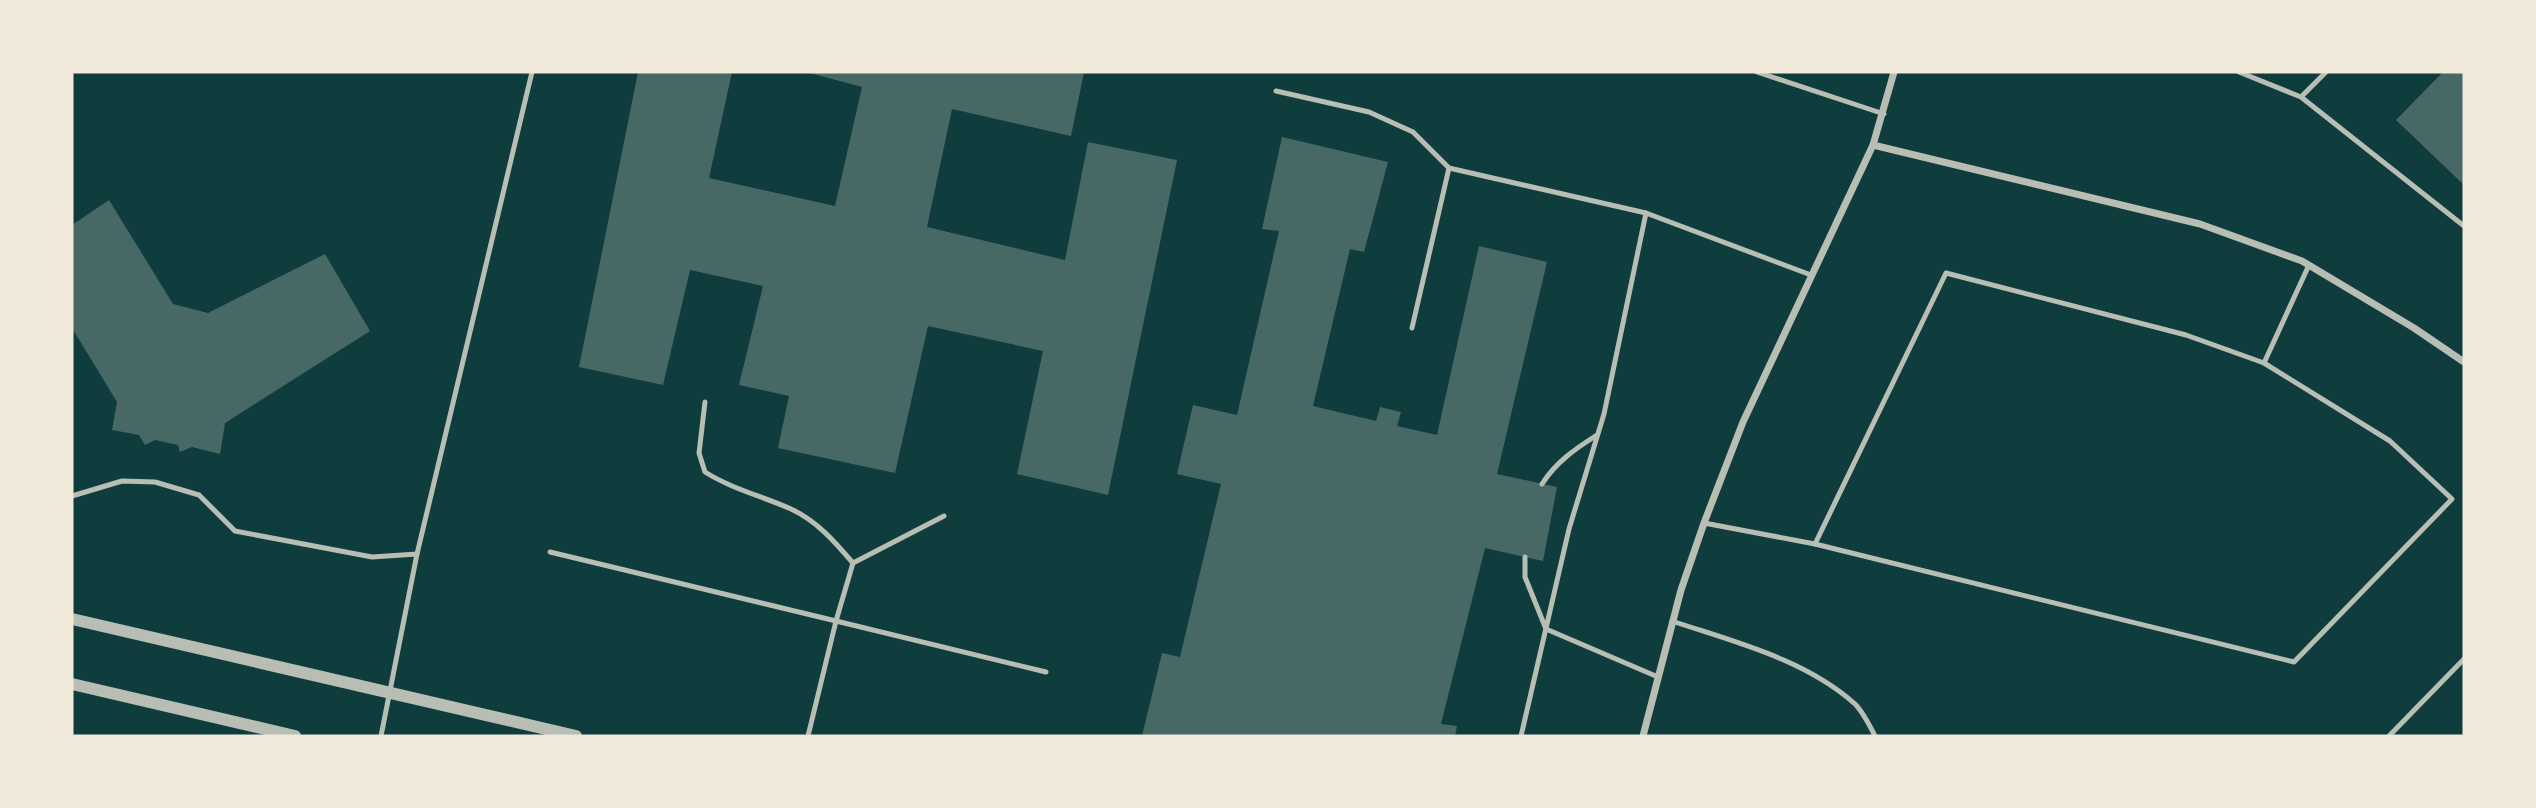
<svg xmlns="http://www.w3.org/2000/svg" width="2536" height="808" viewBox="0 0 2536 808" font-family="'DM Sans',sans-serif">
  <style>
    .building { fill: #486865 }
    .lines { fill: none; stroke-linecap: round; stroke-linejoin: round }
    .service { stroke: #b8beb3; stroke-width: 5 }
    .minor { stroke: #b8beb3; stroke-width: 7 }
    .tertiary { stroke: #b8beb3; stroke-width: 12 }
  </style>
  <rect width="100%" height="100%" fill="#0f3d3e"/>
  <g class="building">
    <path d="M 638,72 L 732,72 L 709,178 L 835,206 L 862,87 L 806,72 L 1084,72 L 1071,136 L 952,109 L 927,227 L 1065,260 L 1088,142 L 1177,160 L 1108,495 L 1017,474 L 1043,351 L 928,326 L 895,473 L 778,448 L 789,396 L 739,385 L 763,286 L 690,270 L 663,385 L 579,367 Z"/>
    <path d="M 2443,72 L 2464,72 L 2464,185 L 2396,120 Z"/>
    <path d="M 1282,137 L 1388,162 L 1364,252 L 1350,249 L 1313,406 L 1376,421 L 1380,407 L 1401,412 L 1397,426 L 1437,435 L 1479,246 L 1547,262 L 1497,474 L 1557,487 L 1543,561 L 1485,548 L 1441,724 L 1457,726 L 1455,736 L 1142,736 L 1162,653 L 1180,657 L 1221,484 L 1177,474 L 1193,405 L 1237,415 L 1279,231 L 1262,229 Z"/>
    <path d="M 109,200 L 173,304 L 208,313 L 325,254 L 370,331 L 225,423 L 220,454 L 192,447 L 180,452 L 178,445 L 155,440 L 145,445 L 139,435 L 112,430 L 117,402 L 72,328 L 72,225 Z"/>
  </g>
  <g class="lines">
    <g class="service">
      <path d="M 1757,72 L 1884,114"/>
      <path d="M 2239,72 L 2301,97 L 2326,72"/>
      <path d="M 1276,91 L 1369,112 L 1413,132 L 1449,168 L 1646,213 L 1811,275"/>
      <path d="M 2301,97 L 2464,226"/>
      <path d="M 1412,328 L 1449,168"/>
      <path d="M 705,402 L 699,453 L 705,472 C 732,489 762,496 791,509 C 817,521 835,542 853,563"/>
      <path d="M 1542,484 C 1556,462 1575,449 1597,435"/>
      <path d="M 72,496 L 122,481 L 155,482 L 199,495 L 235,531 L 372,557 L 417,554 L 532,72"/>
      <path d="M 1704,523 L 1815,544 L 1946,273 L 2186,335 L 2264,363 L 2309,265"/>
      <path d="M 1815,544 L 2294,662 L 2452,499 L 2390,441 L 2264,363"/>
      <path d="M 550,552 L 836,621 L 853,563 L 944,516"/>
      <path d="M 1525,557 L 1525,577 L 1546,629 L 1658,677"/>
      <path d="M 1672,621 C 1734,642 1805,659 1855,704 C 1863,712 1870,726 1875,736"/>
      <path d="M 381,736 L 417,554"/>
      <path d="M 808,736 L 836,621 L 1046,672"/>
      <path d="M 1521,736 L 1569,529 L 1604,414 L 1646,213"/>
      <path d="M 2389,736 L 2464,659"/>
    </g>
    <g class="minor">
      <path d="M 1873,145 L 2200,224 L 2302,261 L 2414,328 L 2464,362"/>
      <path d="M 1643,736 L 1681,590 L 1704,523 L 1743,422 L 1873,145 L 1894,72"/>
    </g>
    <g class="tertiary">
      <path d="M 72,619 L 576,736"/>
      <path d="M 72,684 L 295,736"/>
    </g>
  </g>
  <rect width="2536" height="808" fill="none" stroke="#f1e9da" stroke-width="147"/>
</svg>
